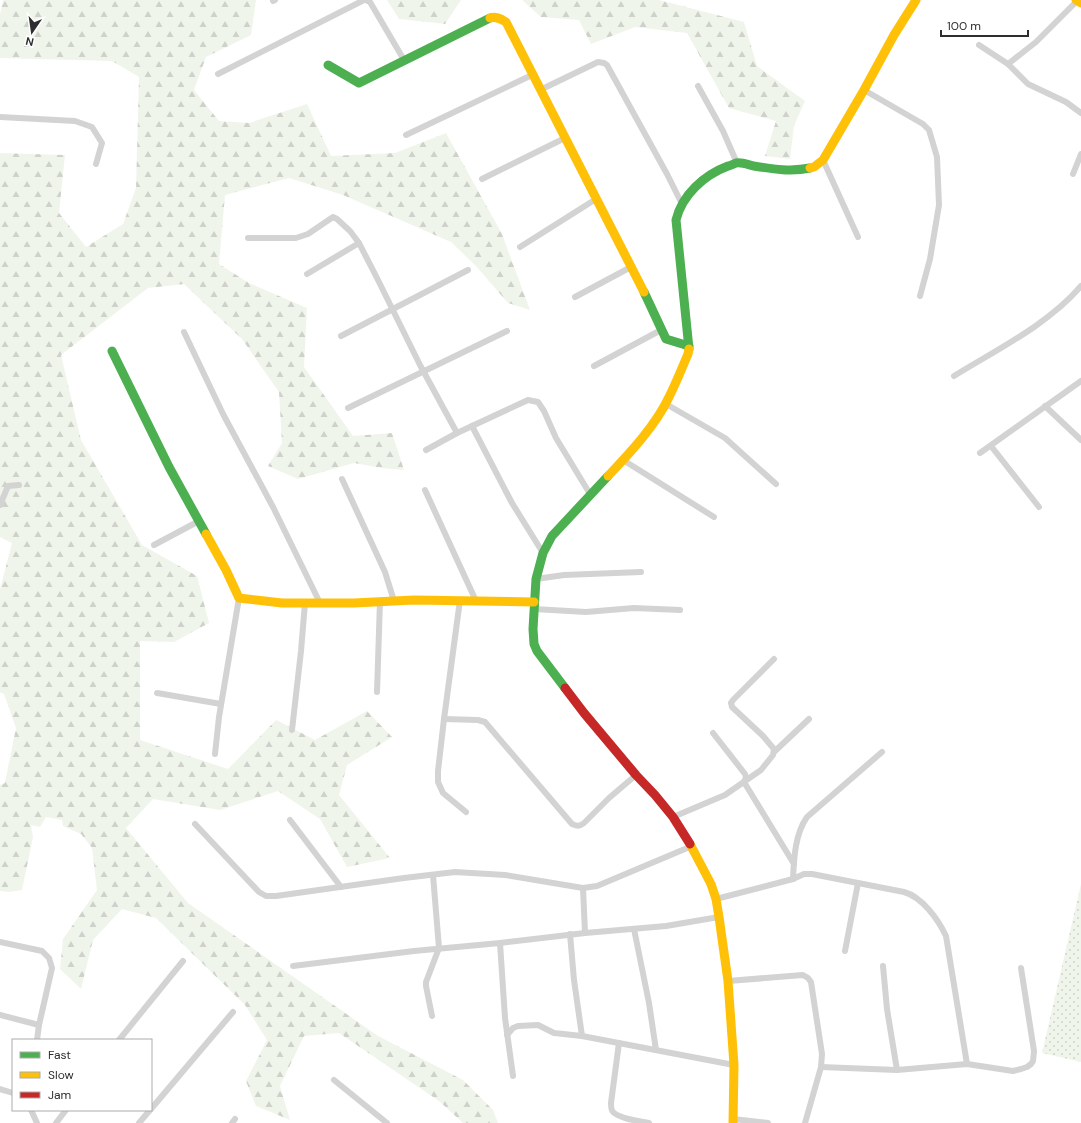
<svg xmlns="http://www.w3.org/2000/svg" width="1081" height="1123" viewBox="0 0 1081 1123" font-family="'DM Sans',sans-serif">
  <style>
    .grass { fill: url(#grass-dots) }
    .forest { fill: url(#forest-firs) }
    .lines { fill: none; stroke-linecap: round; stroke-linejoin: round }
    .street { stroke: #d3d3d3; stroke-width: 6 }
    .fast { stroke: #4caf50; stroke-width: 9 }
    .slow { stroke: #ffc107; stroke-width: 9 }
    .jam { stroke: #c62828; stroke-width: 9 }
  </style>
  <defs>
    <pattern id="grass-dots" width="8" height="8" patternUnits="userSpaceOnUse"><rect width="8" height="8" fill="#f0f5eb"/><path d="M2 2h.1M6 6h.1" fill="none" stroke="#ced2ca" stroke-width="1.8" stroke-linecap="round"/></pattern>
    <pattern id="forest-firs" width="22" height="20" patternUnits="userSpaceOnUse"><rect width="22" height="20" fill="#f0f5eb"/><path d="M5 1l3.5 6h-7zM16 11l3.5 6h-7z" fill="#ced2ca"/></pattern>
  </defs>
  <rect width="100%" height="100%" fill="#fff"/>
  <path class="grass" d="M 1081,884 L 1081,1062 L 1042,1053 Z"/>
  <g class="forest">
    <path d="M 3,0 L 256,0 L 251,35 L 206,57 L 194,90 L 219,121 L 249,123 L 307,104 L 331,156 L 395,153 L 446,133 L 502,234 L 530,310 L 508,303 L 476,266 L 451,242 L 343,195 L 289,178 L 225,195 L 219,264 L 249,283 L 307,308 L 304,367 L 353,436 L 392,433 L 404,470 L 382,468 L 354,463 L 298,479 L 268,466 L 282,443 L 279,392 L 242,339 L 184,284 L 148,288 L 61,355 L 81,440 L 142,545 L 197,576 L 209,623 L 174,642 L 140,641 L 140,740 L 228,769 L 276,720 L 315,740 L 367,711 L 392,737 L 347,765 L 339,795 L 390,858 L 347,867 L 320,819 L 278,791 L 220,810 L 153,799 L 126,828 L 188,903 L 378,1036 L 463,1080 L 493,1110 L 498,1123 L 463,1123 L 439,1101 L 339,1033 L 304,1036 L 280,1086 L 290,1120 L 256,1106 L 246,1081 L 267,1040 L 245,1005 L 156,918 L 122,909 L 93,940 L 81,989 L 60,969 L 63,939 L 97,890 L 92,848 L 81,834 L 63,826 L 62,820 L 46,817 L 40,827 L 31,825 L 33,837 L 22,890 L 9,892 L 0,891 L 0,785 L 5,783 L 16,728 L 4,694 L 0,692 L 0,589 L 12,543 L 0,537 L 0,153 L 65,155 L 59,213 L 86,247 L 123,224 L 136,188 L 139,77 L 112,61 L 0,58 L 0,14 Z"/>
    <path d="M 387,0 L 461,0 L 445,24 L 399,19 Z"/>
    <path d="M 522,0 L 659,0 L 744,22 L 757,66 L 805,101 L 794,126 L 790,159 L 765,156 L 776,121 L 729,108 L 687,33 L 635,27 L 591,44 L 579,20 L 541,17 Z"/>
  </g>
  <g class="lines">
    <g class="street">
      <path d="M 366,0 L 370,2 L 404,60"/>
      <path d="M 273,1 L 275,0"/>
      <path d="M 979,45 L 1008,64 L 1028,84 L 1066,102 L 1081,113"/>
      <path d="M 1008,64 L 1036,42 L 1077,1"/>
      <path d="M 218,74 L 364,0"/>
      <path d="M 698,86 L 723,131 L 737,163"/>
      <path d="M 540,90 L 598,62 L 604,63 L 607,65 L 667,174 L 682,204"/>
      <path d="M 864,90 L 923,124 L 929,130 L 937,157 L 939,205 L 930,259 L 920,296"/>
      <path d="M 0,117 L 75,121 L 92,127 L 102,143 L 96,164"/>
      <path d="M 406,135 L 532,75"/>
      <path d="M 823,160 L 858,237"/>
      <path d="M 1073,174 L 1081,154"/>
      <path d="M 482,179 L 565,138"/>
      <path d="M 248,238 L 296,238 L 308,234 L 333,217 L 337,219 L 350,231 L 359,243 L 377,278 L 420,365 L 457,433"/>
      <path d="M 520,247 L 596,199"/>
      <path d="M 307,274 L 359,243"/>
      <path d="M 575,297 L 631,267"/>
      <path d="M 184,332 L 223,414 L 273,507 L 320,603"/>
      <path d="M 341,336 L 468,270"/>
      <path d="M 594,366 L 661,330"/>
      <path d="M 954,376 C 996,350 1049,324 1081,286"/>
      <path d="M 666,404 L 725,438 L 776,484"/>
      <path d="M 1045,406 L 1081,440"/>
      <path d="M 348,408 L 507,331"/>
      <path d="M 472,426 L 512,503 L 543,553"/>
      <path d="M 991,446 L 1039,507"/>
      <path d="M 426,450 L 457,433 L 528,400 L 538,402 L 544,411 L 556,438 L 590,494"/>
      <path d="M 980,453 L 1081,381"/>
      <path d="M 623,460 L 714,517"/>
      <path d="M 342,479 L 385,572 L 394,601"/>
      <path d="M 425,490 L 476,601"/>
      <path d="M 0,505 L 8,486 L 19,485"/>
      <path d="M 154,545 L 199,521"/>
      <path d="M 536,579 L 564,575 L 641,572"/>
      <path d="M 460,600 L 444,719 L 438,771 L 438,782 L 443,793 L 466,812"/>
      <path d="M 534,609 L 586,612 L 634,608 L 680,610"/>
      <path d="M 377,692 L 380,601"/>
      <path d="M 157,693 L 221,704"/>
      <path d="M 444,719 L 478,720 L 485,722 L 572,824 C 577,826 579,827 584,823 L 609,798 L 636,775"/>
      <path d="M 292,730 L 301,651 L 305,603"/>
      <path d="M 713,733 L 745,774 L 746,777 L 744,782 L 794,864"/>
      <path d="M 774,752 L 809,719"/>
      <path d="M 215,754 L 219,717 L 239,598"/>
      <path d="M 673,817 L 725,795 L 761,770 L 773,755 L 774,749 L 763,736 L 732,707 L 731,703 L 733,700 L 774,659"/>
      <path d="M 290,820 L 341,887"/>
      <path d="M 195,824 L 259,892 L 266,896 L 276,896 L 404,878 L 455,872 L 505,875 L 583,888 L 597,886 L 692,846"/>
      <path d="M 793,879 C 794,858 795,834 807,817 L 882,752"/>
      <path d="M 583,888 L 585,933"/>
      <path d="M 716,899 L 793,879 L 804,874 L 812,874 L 904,892 C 922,897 938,919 946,936 L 967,1064"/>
      <path d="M 634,929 L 649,1003 L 656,1050"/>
      <path d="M 570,934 L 574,980 L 582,1036"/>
      <path d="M 0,942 L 42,951 L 49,958 L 52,968 L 39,1025 L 37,1040"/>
      <path d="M 500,943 L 505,1018 L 513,1076"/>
      <path d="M 845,951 L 858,883"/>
      <path d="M 293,966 L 414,951 L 500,943 L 585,933 L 666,926 L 719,917"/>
      <path d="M 883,966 L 887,1009 L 897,1070"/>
      <path d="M 728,981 L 803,975 L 808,978 L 811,982 L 822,1054 L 821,1067 L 805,1123"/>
      <path d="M 0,1015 L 39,1025"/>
      <path d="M 432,1016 L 426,986 L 426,982 L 439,948 L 433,875"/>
      <path d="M 507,1035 L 513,1028 L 518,1026 L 538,1025 L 554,1033 L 582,1036 L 734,1065"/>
      <path d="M 119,1040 L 183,961"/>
      <path d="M 619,1043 L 611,1103 C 611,1107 611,1110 613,1112 C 620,1119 640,1121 649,1123"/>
      <path d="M 821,1067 L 897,1070 L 967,1064 L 1013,1071 L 1021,1069 L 1027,1067 L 1031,1064 L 1033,1061 L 1034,1051 L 1021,968"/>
      <path d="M 334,1080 L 387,1123"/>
      <path d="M 0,1089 L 13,1093"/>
      <path d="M 151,1109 L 233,1012"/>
      <path d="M 31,1110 L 37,1123"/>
      <path d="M 733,1119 L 768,1123"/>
      <path d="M 56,1123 L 66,1110"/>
      <path d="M 139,1123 L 150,1110"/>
      <path d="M 232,1123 L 235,1119"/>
    </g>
    <g class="fast">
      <path d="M 328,65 L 359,83 L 490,18"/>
      <path d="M 644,292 L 666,339 L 689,346"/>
      <path d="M 689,349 L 676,220 C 682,195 704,175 728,166 C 730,166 733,164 736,163 C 742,162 749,165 754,166 C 773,169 791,172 810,168"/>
      <path d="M 112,351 L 169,467 L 206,534"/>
      <path d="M 565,688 L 537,651 L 534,644 L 533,629 L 536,579 L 543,553 L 552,536 L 608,476"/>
    </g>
    <g class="slow">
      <path d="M 1076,0 L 1081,3"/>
      <path d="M 490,18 C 496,16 501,19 506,22 L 644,292"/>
      <path d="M 810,168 L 814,167 L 823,160 L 864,90 L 894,35 L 916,0"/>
      <path d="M 608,476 C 630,453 656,425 669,397 C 676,383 682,368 688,354 L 689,349"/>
      <path d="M 206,534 L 226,570 L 239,598 L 282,603 L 354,603 L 414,600 L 534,602"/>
      <path d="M 690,844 L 711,884 L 716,899 L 719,917 L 728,981 L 734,1065 L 733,1123"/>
    </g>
    <path class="jam" d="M 565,688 L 584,713 L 636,775 L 655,795 L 673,817 L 690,844"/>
  </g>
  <rect x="12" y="1039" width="140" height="72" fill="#ffffff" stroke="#ababab"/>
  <rect x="20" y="1052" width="20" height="6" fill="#4caf50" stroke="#ababab"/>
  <text x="48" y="1059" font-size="12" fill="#2e2e2e">Fast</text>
  <rect x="20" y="1072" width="20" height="6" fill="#ffc107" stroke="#ababab"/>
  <text x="48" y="1079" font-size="12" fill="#2e2e2e">Slow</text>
  <rect x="20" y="1092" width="20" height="6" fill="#c62828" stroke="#ababab"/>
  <text x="48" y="1099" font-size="12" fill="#2e2e2e">Jam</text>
  <g transform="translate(32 32) rotate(193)" stroke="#ffffff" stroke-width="3" paint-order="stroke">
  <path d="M0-3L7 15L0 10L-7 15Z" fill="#2e2e2e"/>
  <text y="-6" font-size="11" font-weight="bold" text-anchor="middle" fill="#2e2e2e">N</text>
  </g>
  <path d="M941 30v6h87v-6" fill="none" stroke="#2e2e2e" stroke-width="2"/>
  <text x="947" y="30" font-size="12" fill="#2e2e2e" stroke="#ffffff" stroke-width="3" paint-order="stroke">100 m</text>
</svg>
